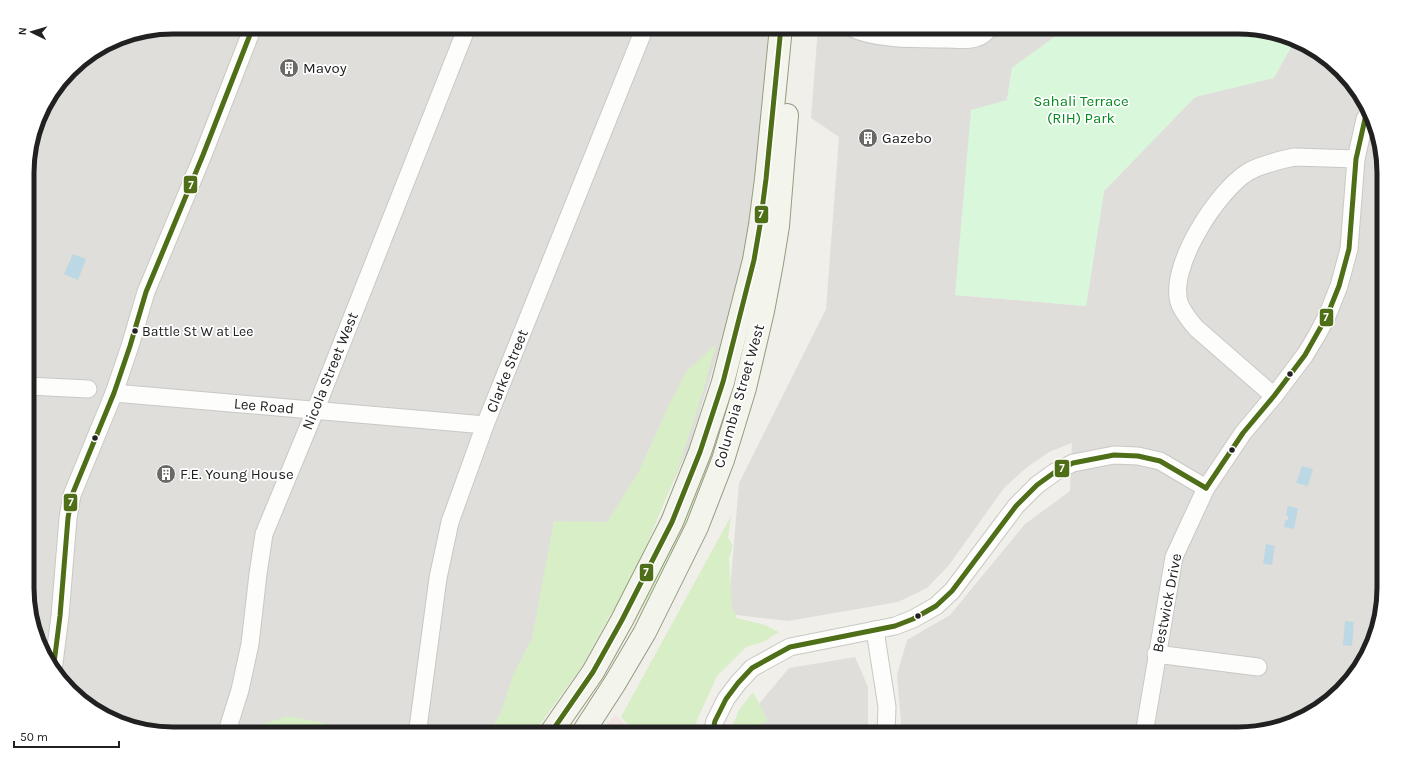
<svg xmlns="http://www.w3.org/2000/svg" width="1411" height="761" viewBox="0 0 1411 761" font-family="Karla,sans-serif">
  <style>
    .residential { fill: #dfdedb }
    .commercial { fill: #f2e4e0 }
    .grass { fill: #d8eec7 }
    .park { fill: #d8f7db }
    .water { fill: #bcd8e4 }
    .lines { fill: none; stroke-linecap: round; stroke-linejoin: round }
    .minor-casing { stroke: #c8c8c6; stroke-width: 19 }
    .secondary-casing { stroke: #969b80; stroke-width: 24 }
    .minor { stroke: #fdfdfc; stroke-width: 17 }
    .secondary { stroke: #f3f5ec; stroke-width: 22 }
    .bus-1-casing { stroke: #fff; stroke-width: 8 }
    .bus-1 { stroke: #4f6e18; stroke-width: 5 }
    .bus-dot { fill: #212121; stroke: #fff; stroke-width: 1.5 }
    .labels { text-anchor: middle; stroke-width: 3.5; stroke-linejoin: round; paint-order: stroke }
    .bus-label { font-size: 14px; fill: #212121; stroke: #fff; text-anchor: start }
    .poi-label { font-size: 15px; fill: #212121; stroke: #fff; text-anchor: start }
    .park-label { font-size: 15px; fill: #058a1e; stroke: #fff }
    .street-label { font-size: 15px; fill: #212121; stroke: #fff }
    .rim { fill: none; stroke: #212121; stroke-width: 5 }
    .line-badge { stroke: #fff; stroke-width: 1.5 }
    .badge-label { font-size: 11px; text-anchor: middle; font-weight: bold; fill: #fff }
  </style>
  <rect width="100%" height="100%" fill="#f0efea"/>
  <g class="residential">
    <path d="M 173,27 L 769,27 L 747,258 L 689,447 L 633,570 L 529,734 L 173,734 L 108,719 L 52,669 L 28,608 L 27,163 L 42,108 L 76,63 L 117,38 Z"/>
    <path d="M 818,27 L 1056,27 L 1056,36 L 1012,68 L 1007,100 L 955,295 L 1086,306 L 1104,191 L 1195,97 L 1273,78 L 1295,40 L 1303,42 L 1359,92 L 1383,154 L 1384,589 L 1369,653 L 1319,710 L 1248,734 L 902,734 L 897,675 L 907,640 L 950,615 L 1025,524 L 1070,491 L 1072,443 L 1049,452 L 1026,468 L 1004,488 L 949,565 L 927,588 L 898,602 L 788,621 L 728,614 L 739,483 L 826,309 L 839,137 L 811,118 Z"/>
    <path d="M 855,657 L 868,687 L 868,734 L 737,734 L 737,730 L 789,668 Z"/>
  </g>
  <path class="commercial" d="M 615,715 L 636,734 L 600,734 Z"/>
  <g class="grass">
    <path d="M 753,301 L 727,422 L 680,544 L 634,635 L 631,634 L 672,540 Z"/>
    <path d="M 716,344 L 704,388 L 679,466 L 632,581 L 609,617 L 583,665 L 533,734 L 487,734 L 500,715 L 513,675 L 532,638 L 554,521 L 607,522 L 638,473 L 669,405 L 686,372 Z"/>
    <path d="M 731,516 L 728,537 L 733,546 L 729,558 L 732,608 L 737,618 L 765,625 L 779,632 L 763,642 L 746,647 L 717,676 L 697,720 L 693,734 L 637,734 L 621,717 Z"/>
    <path d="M 753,692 L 768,721 L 746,731 L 745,734 L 729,734 L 739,710 Z"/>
    <path d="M 288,716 L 325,723 L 327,734 L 232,734 Z"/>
  </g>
  <path class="park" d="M 1056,27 L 1238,27 L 1295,40 L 1274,78 L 1195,97 L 1104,191 L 1086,306 L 955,295 L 971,110 L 1007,100 L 1012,68 L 1056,36 Z"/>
  <g class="water">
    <path d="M 73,254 L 86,259 L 78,280 L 64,274 Z"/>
    <path d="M 1302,466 L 1313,469 L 1308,486 L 1296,483 Z"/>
    <path d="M 1288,506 L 1298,508 L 1294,529 L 1284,527 L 1285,520 L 1288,520 L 1288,516 L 1286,515 Z"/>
    <path d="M 1266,544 L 1275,546 L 1272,565 L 1263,564 Z"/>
    <path d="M 1345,621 L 1354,622 L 1352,646 L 1343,645 Z"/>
  </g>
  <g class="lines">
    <g class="minor-casing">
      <g id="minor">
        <path d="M 850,27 C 875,40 916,39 945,39 C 955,39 966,41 976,38 C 982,36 986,33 990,27"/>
        <path d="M 28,386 L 88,389"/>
        <path d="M 114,393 L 485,425"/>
        <path d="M 1274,396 L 1196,328 C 1190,321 1184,313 1180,305 C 1166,269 1218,190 1248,172 C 1258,166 1283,159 1295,157 L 1356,159"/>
        <path d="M 875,630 L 887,707 L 886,734"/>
        <path d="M 1156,654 L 1258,667"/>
        <path d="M 53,671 L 60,616 L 68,518 L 72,495 L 114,393 L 130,346 L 146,292 L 203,155 L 253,27"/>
        <path d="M 229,725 L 240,690 L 250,644 L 258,574 L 264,534 L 315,411 L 467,27"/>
        <path d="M 418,728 L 438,578 L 450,522 L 485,425 L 645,27"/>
        <path d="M 712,734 L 715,721 L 726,699 L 738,683 L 752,668 L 790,647 L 895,626 L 913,619 L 936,606 L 952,591 L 1016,506 L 1037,485 L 1055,472 L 1073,463 L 1114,455 L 1138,456 L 1160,461 L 1206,488"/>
        <path d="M 1144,734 L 1174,557 L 1206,488 L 1243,433 L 1274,396 L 1305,355 L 1317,335 L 1327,316 L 1339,286 L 1349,249 L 1356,159 L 1365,119 L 1368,114"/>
      </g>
    </g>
    <g class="secondary-casing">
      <g id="secondary">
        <path d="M 550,734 L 593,672 L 622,620 L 672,522 L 700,452 L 723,382 L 754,260 L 760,225 L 766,179 L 781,27"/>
        <path d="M 582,734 L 615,683 L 645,632 L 697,527 L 723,460 L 745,388 L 763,311 L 772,263 L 778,226 L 787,115"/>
      </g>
    </g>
    <use href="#minor" class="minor"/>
    <use href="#secondary" class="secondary"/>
    <g class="bus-1-casing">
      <g id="bus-1">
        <path d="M 1206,488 L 1243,433 L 1274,396 L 1305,355 L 1327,316 L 1339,286 L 1349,249 L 1356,159 L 1365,119 L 1368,114"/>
        <path d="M 53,671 L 60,616 L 68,518 L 72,495 L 114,393 L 130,346 L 146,292 L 203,155 L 253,27"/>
        <path d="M 550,734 L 593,672 L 622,620 L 672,522 L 700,452 L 723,382 L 754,260 L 760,225 L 766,179 L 781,27"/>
        <path d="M 712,734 L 715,721 L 726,699 L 738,683 L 752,668 L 790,647 L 895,626 L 913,619 L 936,606 L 952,591 L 1016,506 L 1037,485 L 1055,472 L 1073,463 L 1114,455 L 1138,456 L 1160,461 L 1206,488"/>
      </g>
    </g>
    <use href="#bus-1" class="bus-1"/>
  </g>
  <defs>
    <g id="building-disc" transform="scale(1)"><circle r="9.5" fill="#696967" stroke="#fff"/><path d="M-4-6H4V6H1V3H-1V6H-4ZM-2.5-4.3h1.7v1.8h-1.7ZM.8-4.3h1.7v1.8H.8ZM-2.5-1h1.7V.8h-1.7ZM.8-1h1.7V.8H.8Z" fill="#fff"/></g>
  </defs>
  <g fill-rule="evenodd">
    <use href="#building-disc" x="289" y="68"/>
    <use href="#building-disc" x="868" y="138"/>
    <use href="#building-disc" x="166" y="474"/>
  </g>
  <g class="bus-dot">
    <circle cx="135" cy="331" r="3.5"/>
    <circle cx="1290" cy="374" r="3.5"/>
    <circle cx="95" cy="438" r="3.5"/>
    <circle cx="1232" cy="450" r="3.5"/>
    <circle cx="918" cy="616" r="3.5"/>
  </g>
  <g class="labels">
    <g class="bus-label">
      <text x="142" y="336">Battle St W at Lee</text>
    </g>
    <g class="poi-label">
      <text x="303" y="73">Mavoy</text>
      <text x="882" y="143">Gazebo</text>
      <text x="180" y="479">F.E. Young House</text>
    </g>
    <g class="park-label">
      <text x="1081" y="106">Sahali Terrace<tspan x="1081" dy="17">(RIH) Park</tspan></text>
    </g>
    <g class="street-label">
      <text transform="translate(330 371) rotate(-68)" y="5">Nicola Street West</text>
      <text transform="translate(507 371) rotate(-68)" y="5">Clarke Street</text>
      <text transform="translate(739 396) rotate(-74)" y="5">Columbia Street West</text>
      <text transform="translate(264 406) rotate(5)" y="5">Lee Road</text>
      <text transform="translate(1167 603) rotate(-79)" y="5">Bestwick Drive</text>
    </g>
  </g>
  <path d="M0 0H1411V761H0ZM173 34H1238A139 139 0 0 1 1377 173V588A139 139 0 0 1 1238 727H173A139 139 0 0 1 34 588V173A139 139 0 0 1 173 34Z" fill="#fff" fill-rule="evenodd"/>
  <path class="rim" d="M173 34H1238A139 139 0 0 1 1377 173V588A139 139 0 0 1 1238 727H173A139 139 0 0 1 34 588V173A139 139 0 0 1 173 34Z"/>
  <g class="line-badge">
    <rect x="183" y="175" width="15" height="19" rx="4" fill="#4f6e18"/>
    <rect x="754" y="205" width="15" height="19" rx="4" fill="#4f6e18"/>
    <rect x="1319" y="308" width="15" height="19" rx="4" fill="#4f6e18"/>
    <rect x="1054" y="459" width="16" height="19" rx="4" fill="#4f6e18"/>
    <rect x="63" y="493" width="15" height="19" rx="4" fill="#4f6e18"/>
    <rect x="639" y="563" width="15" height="19" rx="4" fill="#4f6e18"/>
  </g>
  <g class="badge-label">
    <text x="191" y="189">7</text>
    <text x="761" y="218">7</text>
    <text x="1326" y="321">7</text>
    <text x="1062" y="472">7</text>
    <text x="71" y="506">7</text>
    <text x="646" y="576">7</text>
  </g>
  <g transform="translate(32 32) rotate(275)" stroke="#ffffff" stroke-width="3" paint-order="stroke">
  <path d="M0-3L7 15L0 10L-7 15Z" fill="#212121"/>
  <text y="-6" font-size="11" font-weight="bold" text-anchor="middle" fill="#212121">N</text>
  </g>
  <path d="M14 741v6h105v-6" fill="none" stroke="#212121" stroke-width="2"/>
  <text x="20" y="741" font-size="12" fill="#212121" stroke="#ffffff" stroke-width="3" paint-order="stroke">50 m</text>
</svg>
